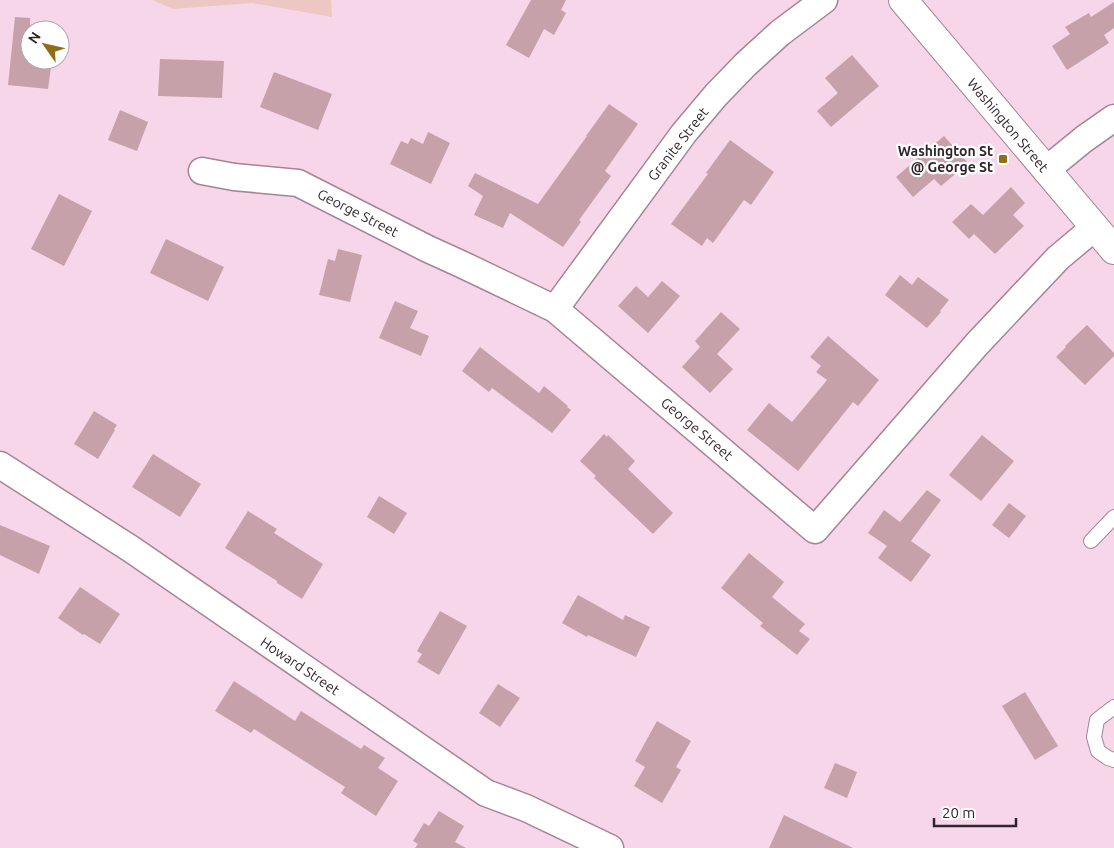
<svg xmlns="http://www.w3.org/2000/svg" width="1114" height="848" viewBox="0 0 1114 848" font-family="Ubuntu,sans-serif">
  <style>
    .green { fill: #edc7c4 }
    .building { fill: #c6a1a9 }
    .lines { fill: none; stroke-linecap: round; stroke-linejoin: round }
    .lane-casing { stroke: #a48496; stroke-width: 16 }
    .street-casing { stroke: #a48496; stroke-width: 29 }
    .secondary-casing { stroke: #a48496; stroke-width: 30 }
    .lane { stroke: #fff; stroke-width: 14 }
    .street { stroke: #fff; stroke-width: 26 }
    .secondary { stroke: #fff; stroke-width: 28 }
    .poi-dot { fill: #916e15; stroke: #fff; stroke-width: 2 }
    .labels { text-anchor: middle; stroke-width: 4.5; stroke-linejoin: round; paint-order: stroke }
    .street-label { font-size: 14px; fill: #31242c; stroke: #fff }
    .poi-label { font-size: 14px; font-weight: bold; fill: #31242c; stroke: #fff; text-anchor: end }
  </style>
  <rect width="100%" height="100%" fill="#f8d6e9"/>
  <path class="green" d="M 152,0 L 331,0 L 332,17 L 252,3 L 173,9 Z"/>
  <g class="building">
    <path d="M 531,0 L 566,0 L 561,10 L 566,13 L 554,35 L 544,29 L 529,58 L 506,45 Z"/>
    <path d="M 1114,2 L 1114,28 L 1104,35 L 1109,43 L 1067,70 L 1052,46 L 1070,34 L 1065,27 L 1089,13 L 1091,17 Z"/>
    <path d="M 15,17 L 30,18 L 30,60 L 52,60 L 48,89 L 8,85 Z"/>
    <path d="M 852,55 L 879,86 L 831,127 L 817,111 L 838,93 L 825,78 Z"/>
    <path d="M 160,59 L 224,61 L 222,98 L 158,96 Z"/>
    <path d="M 274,72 L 332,94 L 318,130 L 260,107 Z"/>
    <path d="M 609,104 L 638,124 L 605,171 L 611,176 L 579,220 L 581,222 L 563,247 L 510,213 L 503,228 L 474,215 L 483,196 L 468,186 L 475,173 L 538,204 L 587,136 L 586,136 Z"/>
    <path d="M 120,110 L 148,122 L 137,151 L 108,140 Z"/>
    <path d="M 428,132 L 450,143 L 431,184 L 390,164 L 401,141 L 408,144 L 411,138 L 423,144 Z"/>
    <path d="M 944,136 L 968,163 L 941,186 L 934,179 L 913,197 L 896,177 Z"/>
    <path d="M 730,140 L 774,172 L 751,205 L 744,200 L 713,243 L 707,238 L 702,246 L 671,224 L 708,174 L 706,173 Z"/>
    <path d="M 1011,187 L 1025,203 L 1013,215 L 1024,226 L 995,254 L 974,234 L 969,239 L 952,222 L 971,204 L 983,215 Z"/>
    <path d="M 59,194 L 92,211 L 64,266 L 31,249 Z"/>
    <path d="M 166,239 L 224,267 L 208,301 L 150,273 Z"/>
    <path d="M 338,249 L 362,255 L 350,302 L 319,295 L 328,259 L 335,261 Z"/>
    <path d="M 900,275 L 912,285 L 918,277 L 949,300 L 940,311 L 941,312 L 927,328 L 885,295 Z"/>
    <path d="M 662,281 L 680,296 L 648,333 L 618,306 L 636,286 L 648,297 Z"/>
    <path d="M 395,301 L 418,311 L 410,328 L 429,336 L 421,356 L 379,338 Z"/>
    <path d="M 721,312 L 740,329 L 717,354 L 733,369 L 710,393 L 682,367 L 700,347 L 695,341 Z"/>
    <path d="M 1087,325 L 1114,353 L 1114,356 L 1085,385 L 1056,357 L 1066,347 L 1065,346 Z"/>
    <path d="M 828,336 L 879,380 L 858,406 L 853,402 L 798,471 L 747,430 L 769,403 L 792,422 L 827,380 L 816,372 L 821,366 L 810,357 Z"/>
    <path d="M 480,347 L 539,393 L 544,386 L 568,406 L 567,407 L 571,410 L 552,433 L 492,388 L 489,392 L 462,371 Z"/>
    <path d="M 94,411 L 117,425 L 114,429 L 115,430 L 98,459 L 74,444 Z"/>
    <path d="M 604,434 L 607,437 L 608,435 L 635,461 L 628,469 L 673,513 L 653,534 L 594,478 L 596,476 L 580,461 Z"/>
    <path d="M 982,435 L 1014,461 L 981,501 L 949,475 Z"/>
    <path d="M 153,454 L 201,484 L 180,517 L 132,487 Z"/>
    <path d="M 927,490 L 941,500 L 911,541 L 931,555 L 911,582 L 878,558 L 887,546 L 868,533 L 884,510 L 900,522 Z"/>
    <path d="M 379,496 L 407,513 L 394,534 L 367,517 Z"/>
    <path d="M 1009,503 L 1026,516 L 1009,538 L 992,525 Z"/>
    <path d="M 248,511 L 277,529 L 274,533 L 323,564 L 302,599 L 277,583 L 277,581 L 225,548 Z"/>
    <path d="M 0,525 L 50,546 L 39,574 L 0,555 Z"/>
    <path d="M 749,553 L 784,582 L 772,597 L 805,624 L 799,631 L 810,639 L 797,655 L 760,626 L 763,623 L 721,588 Z"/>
    <path d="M 80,587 L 120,614 L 100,644 L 84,634 L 83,635 L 58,618 Z"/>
    <path d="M 578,595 L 623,620 L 625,615 L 650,627 L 636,657 L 588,635 L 587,637 L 562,623 Z"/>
    <path d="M 440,611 L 467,626 L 439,675 L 417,662 L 422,654 L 417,651 Z"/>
    <path d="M 234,681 L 295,721 L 301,711 L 361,749 L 364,745 L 385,758 L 378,768 L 398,781 L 376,816 L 341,793 L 345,787 L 254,729 L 251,733 L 215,711 Z"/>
    <path d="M 498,684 L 520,698 L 500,727 L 479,713 Z"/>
    <path d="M 1025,692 L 1058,746 L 1035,760 L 1002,706 Z"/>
    <path d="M 657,721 L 691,741 L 676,767 L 681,770 L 662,803 L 634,786 L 645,767 L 635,761 Z"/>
    <path d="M 835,763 L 857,772 L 847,798 L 824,788 Z"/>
    <path d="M 439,811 L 464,826 L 455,842 L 466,848 L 415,848 L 418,844 L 413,841 L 424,823 L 429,826 Z"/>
    <path d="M 784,815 L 853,848 L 769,848 Z"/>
  </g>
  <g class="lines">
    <g class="lane-casing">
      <g id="lane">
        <path d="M 1091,541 L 1114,517"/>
        <path d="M 1114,707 L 1097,720 L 1094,737 L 1098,751 L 1108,758 L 1114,760"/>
      </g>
    </g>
    <g class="street-casing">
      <g id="street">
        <path d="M 1046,170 L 1084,139 L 1114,118"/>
        <path d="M 202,171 L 234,177 L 298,183 L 428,249 L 461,264 L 555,309 L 815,530 L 977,344 L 1058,258 L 1095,227"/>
        <path d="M 555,309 L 684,133 L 716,95 L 746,64 L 780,33 L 824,0"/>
        <path d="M 0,465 L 131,549 L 486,793 L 526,808 L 610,848"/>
      </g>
    </g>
    <g class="secondary-casing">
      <path id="secondary" d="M 903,0 L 1114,250"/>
    </g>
    <use href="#lane" class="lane"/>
    <use href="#street" class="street"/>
    <use href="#secondary" class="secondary"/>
  </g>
  <rect class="poi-dot" x="998" y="154" width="10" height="10" rx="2.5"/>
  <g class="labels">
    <g class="street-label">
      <text transform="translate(1008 125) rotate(50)" y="5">Washington Street</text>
      <text transform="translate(678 144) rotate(-52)" y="5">Granite Street</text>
      <text transform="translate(358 213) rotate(27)" y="5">George Street</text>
      <text transform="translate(697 429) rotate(40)" y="5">George Street</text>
      <text transform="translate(300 666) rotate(34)" y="5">Howard Street</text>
    </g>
    <g class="poi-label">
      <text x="993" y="156">Washington St<tspan x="993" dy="16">@ George St</tspan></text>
    </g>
  </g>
  <g transform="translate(45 45) rotate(304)"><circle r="24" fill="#ffffff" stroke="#ada7ab"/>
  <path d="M0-4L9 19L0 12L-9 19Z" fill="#916e15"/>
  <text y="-8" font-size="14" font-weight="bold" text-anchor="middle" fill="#31242c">N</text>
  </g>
  <path d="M934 818v8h82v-8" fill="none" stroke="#31242c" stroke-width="2.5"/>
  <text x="942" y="818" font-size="15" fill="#31242c" stroke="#ffffff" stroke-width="4" paint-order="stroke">20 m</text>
</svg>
